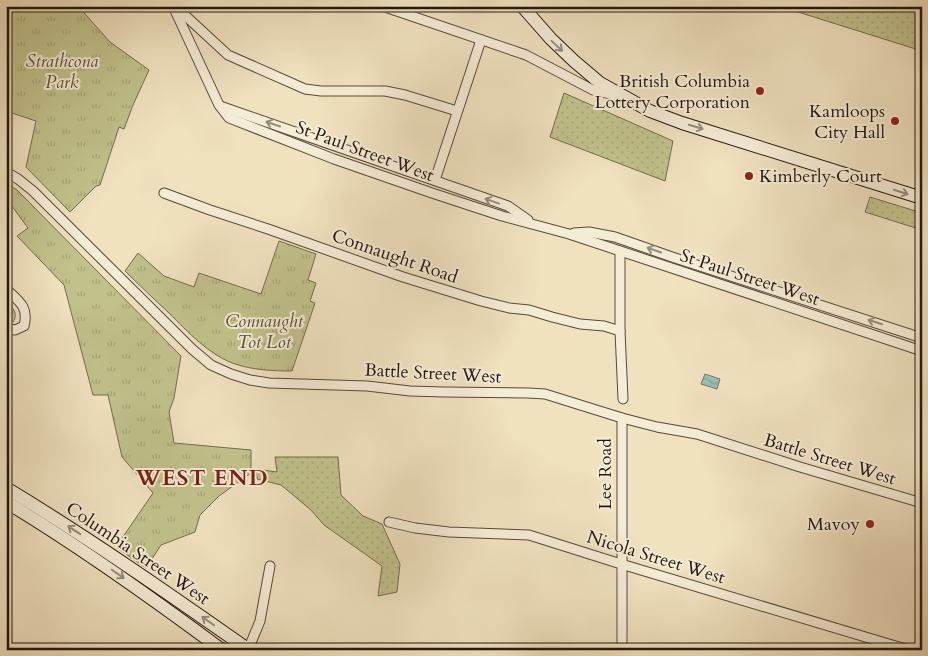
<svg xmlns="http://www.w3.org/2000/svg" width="928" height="656" viewBox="0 0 928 656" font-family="Cardo,serif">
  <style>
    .grass { fill: url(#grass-dots); stroke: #726c4d }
    .park { fill: url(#park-tufts); stroke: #726c4d }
    .water { fill: url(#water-waves); stroke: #6c7a75 }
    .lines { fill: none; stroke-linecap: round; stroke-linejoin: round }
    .street-casing { stroke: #56493a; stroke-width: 11 }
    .secondary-casing { stroke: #23160e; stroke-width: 14 }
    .street { stroke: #f5ecd5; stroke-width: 9 }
    .secondary { stroke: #f5ecd5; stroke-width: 12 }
    .oneway { stroke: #968c7b }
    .poi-dot { fill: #8f2418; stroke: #f5ecd5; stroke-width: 2 }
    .labels { text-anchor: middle; stroke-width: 4; stroke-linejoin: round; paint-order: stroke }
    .park-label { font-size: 18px; font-style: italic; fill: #5a523a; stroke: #f5ecd5 }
    .poi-label { font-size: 18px; fill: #23160e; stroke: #f5ecd5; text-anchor: end }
    .street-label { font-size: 18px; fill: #23160e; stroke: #f5ecd5 }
    .district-label { font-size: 22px; font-weight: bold; letter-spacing: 1px; fill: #7a1f14; stroke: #f5ecd5 }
  </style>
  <defs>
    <pattern id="grass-dots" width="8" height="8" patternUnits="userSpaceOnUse" patternTransform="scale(1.25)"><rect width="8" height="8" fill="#c1c18c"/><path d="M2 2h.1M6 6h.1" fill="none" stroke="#a6a578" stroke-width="1.8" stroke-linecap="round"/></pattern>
    <pattern id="park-tufts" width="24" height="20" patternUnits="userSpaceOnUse" patternTransform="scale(1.25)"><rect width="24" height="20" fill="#c1c18c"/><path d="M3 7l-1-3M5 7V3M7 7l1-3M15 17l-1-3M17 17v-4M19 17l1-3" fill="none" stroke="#a6a578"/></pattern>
    <pattern id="water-waves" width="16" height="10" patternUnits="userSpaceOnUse" patternTransform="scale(1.25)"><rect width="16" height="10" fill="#9cbcb9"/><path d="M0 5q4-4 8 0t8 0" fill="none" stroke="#86a19e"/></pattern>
  </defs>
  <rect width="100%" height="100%" fill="#f0e1bf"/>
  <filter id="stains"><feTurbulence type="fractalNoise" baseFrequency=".004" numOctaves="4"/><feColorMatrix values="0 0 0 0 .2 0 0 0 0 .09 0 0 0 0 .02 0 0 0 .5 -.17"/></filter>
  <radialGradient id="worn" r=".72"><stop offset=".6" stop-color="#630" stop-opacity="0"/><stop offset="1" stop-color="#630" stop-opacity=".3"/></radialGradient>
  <g class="grass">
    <path d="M 779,6 L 914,6 L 917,13 L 919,27 L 922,34 L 922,51 Z"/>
    <path d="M 564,93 L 673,141 L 665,181 L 550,137 Z"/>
    <path d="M 870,197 L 922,213 L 922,230 L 865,212 Z"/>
    <path d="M 6,300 C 12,307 19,313 13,322 L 6,323 Z"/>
    <path d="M 275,457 L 338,457 L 341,495 L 363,516 L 382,524 L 400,564 L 397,592 L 378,596 L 382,566 L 324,525 L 311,510 L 281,485 L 257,479 L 256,469 L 277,472 Z"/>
  </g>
  <g class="park">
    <path d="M 6,6 L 78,6 L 110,42 L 149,70 L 133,105 L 124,129 L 119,127 L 100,185 L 96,186 L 70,212 L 26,167 L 36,121 L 6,111 Z"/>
    <path d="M 6,183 L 17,190 L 181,356 L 174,398 L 169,412 L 174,443 L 251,450 L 251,473 L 219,496 L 200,515 L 195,532 L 161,545 L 146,568 L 116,547 L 153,493 L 122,457 L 108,395 L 93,395 L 64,285 L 17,236 L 28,228 L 6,198 Z"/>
    <path d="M 279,241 L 316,254 L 308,280 L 316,283 L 310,301 L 315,303 L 292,371 C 273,371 253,370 235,364 C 209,355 188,332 169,313 C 154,299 139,285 125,271 L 138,253 L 164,276 L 194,287 L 199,273 L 261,294 Z"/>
  </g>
  <path class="water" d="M 705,374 L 720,379 L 717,389 L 701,384 Z"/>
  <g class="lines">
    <g class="street-casing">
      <g id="street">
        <path d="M 173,6 L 219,105 L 229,118 L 334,159 L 432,193 L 502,216 L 569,234 L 922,351"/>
        <path d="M 382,6 L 526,55 L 593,90 L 615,95"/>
        <path d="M 176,7 L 228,55 L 305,89 L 321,91 L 385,91 L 405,95 L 457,111"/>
        <path d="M 220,106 L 508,206 L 528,220"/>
        <path d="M 6,172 L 18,179 L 33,191 L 192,349 L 211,365 L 231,374 L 250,380 L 269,383 L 367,386 L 410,391 L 444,392 L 528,393 L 545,394 L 622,418 L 657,427 L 697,434 L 800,467 L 922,503"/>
        <path d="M 435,180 L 481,40"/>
        <path d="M 164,193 L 210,210 L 268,229 L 403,277 L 481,301 L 509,308 L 529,310 L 552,317 L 580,324 L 604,326 L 620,331"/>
        <path d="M 574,233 L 589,232 L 615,237 L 672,257 L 922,338"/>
        <path d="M 620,251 L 620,331 L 623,399"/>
        <path d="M 6,289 C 19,301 29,307 24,326 L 15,330 L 6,329"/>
        <path d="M 389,522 L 415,528 L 449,532 L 529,535 L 621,564 L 909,650"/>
        <path d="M 248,650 L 260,621 L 270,566"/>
        <path d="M 622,650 L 622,418"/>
      </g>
    </g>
    <g class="secondary-casing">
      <g id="secondary">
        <path d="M 522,6 L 551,39 L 574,61 L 600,83 L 650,111 L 682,123 L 922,198"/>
        <path d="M 6,488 C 89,538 169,594 249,650"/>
        <path d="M 6,502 C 81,547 152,598 222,650"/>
      </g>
    </g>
    <use href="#street" class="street"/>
    <use href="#secondary" class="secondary"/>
  </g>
  <defs><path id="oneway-shaft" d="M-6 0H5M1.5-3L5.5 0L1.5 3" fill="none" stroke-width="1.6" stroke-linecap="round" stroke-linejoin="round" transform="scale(1.25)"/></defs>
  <g class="oneway">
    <use href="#oneway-shaft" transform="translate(557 46) rotate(43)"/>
    <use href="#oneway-shaft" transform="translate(273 124) rotate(-161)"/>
    <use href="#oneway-shaft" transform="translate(696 127) rotate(17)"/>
    <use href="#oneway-shaft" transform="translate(901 192) rotate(18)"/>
    <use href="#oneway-shaft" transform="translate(492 201) rotate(-160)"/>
    <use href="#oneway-shaft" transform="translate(654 250) rotate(-161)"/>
    <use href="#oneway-shaft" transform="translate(875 322) rotate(-162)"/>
    <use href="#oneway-shaft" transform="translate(74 530) rotate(-147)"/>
    <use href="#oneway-shaft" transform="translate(118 574) rotate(35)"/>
    <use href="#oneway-shaft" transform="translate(208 621) rotate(-145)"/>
  </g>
  <g class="poi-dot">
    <circle cx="760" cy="91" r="5"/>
    <circle cx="895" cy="121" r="5"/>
    <circle cx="749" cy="176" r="5"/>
    <circle cx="870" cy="524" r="5"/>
  </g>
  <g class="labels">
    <g class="park-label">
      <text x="62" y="67">Strathcona<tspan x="62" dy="21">Park</tspan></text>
      <text x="264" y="327">Connaught<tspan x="264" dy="21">Tot Lot</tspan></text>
    </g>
    <g class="poi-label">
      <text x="750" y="87">British Columbia<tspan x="750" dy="21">Lottery Corporation</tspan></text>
      <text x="885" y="117">Kamloops<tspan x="885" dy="21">City Hall</tspan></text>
      <text x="759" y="182" text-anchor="start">Kimberly Court</text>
      <text x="860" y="530">Mavoy</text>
    </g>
    <g class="street-label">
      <text transform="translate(365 151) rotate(20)" y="6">St Paul Street West</text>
      <text transform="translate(395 256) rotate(19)" y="6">Connaught Road</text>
      <text transform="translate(750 277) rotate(18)" y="6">St Paul Street West</text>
      <text transform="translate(433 373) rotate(3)" y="6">Battle Street West</text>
      <text transform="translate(830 459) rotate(17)" y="6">Battle Street West</text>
      <text transform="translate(605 474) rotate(-90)" y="6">Lee Road</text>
      <text transform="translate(138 553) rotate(34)" y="6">Columbia Street West</text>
      <text transform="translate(656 557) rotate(17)" y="6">Nicola Street West</text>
    </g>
    <g class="district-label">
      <text x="202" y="485">WEST END</text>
    </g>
  </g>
  <rect width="928" height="656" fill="none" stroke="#f0e1bf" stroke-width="25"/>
  <rect x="8" y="8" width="913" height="641" fill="none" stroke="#23160e" stroke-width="2.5"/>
  <rect x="12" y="12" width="903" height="631" fill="none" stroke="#23160e"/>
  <rect width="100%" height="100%" filter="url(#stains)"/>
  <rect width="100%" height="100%" fill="url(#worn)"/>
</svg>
